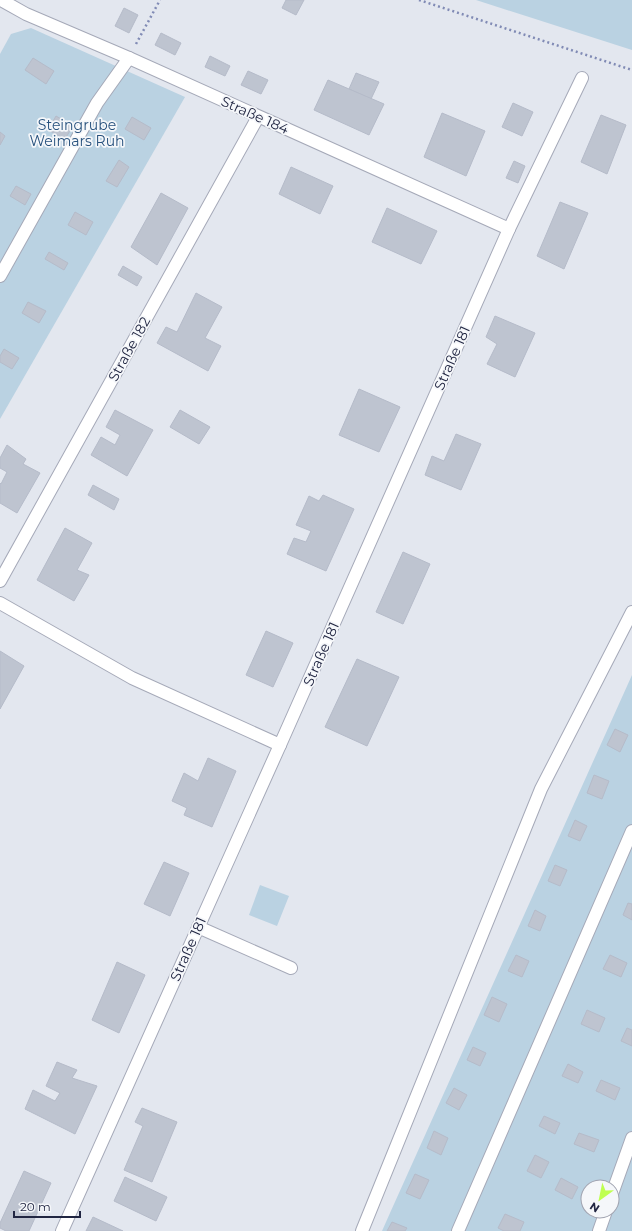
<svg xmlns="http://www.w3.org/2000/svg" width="632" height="1231" viewBox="0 0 632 1231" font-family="Montserrat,sans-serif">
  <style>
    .green { fill: #bad2e2; fill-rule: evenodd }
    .building { fill: #bec4d0; stroke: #b5bbc9 }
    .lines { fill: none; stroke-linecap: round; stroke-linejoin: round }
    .minor-casing { stroke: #a5a9b8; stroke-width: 14 }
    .path { stroke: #818bb5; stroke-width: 2.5; stroke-dasharray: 2 3; stroke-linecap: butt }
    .minor { stroke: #fff; stroke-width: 12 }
    .labels { text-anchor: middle; stroke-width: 3.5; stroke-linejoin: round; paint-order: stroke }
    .street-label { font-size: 14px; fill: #212642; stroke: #f5f7fa }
    .park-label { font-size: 14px; fill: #27517d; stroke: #f5f7fa }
  </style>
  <rect width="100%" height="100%" fill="#e3e7ef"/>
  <g class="green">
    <path d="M 476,0 L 632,0 L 632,50 Z"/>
    <path d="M 31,28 L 185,97 L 0,419 L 0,54 L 11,34 Z"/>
    <path d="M 632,675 L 632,1231 L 382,1231 L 390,1213 ZM 588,1187 L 612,1187 L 612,1211 L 588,1211 Z"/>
    <path d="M 260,885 L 289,896 L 277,926 L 249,915 Z"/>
  </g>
  <g class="building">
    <path d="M 286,0 L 304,0 L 296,15 L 282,8 Z"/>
    <path d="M 124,8 L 138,15 L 129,33 L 115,26 Z"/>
    <path d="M 161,33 L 181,43 L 175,55 L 155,45 Z"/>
    <path d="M 210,56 L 230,66 L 225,76 L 205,67 Z"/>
    <path d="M 33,58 L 54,71 L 46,84 L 25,70 Z"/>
    <path d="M 248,71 L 268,80 L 261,94 L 241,85 Z"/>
    <path d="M 356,73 L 379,82 L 371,99 L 349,89 Z"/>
    <path d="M 328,80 L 384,104 L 369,135 L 314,110 Z"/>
    <path d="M 513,103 L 533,112 L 522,136 L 502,127 Z"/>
    <path d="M 442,113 L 485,131 L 466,176 L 424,157 Z"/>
    <path d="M 601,115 L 626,125 L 607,174 L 581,162 Z"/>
    <path d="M 56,116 L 73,126 L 65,139 L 48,130 Z"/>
    <path d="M 132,117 L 151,128 L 144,140 L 125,129 Z"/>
    <path d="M 0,132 L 5,136 L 0,145 Z"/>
    <path d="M 119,160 L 129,167 L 117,187 L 106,181 Z"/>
    <path d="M 514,161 L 525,166 L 518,183 L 506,178 Z"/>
    <path d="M 291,167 L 333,186 L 320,214 L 279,194 Z"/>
    <path d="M 16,186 L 31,194 L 25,205 L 10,196 Z"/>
    <path d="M 161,193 L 188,208 L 157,265 L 131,247 Z"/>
    <path d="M 560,202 L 588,213 L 564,269 L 537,256 Z"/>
    <path d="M 387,208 L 437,231 L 421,264 L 372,242 Z"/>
    <path d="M 75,212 L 93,222 L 86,235 L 68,225 Z"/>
    <path d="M 49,252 L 68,263 L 64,270 L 45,259 Z"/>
    <path d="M 123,266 L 142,277 L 137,286 L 118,275 Z"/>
    <path d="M 196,293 L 222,307 L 205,338 L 221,346 L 208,371 L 157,343 L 166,327 L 177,332 Z"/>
    <path d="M 28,302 L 46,311 L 39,323 L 22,313 Z"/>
    <path d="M 495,316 L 535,333 L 515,377 L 487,364 L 497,344 L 486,337 Z"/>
    <path d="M 4,349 L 19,358 L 12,369 L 0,362 L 0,356 Z"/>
    <path d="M 359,389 L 400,407 L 379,452 L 339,435 Z"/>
    <path d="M 115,410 L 153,430 L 127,476 L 91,455 L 101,437 L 115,445 L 120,435 L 106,427 Z"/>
    <path d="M 180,410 L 210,427 L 199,444 L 170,427 Z"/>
    <path d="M 456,434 L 481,444 L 461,490 L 425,475 L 432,456 L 444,461 Z"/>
    <path d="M 7,445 L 26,459 L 23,464 L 40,473 L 17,513 L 0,503 L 0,483 L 1,484 L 7,472 L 0,468 L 0,458 Z"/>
    <path d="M 93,485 L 119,499 L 114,510 L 88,495 Z"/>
    <path d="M 323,495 L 354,509 L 326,571 L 287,554 L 294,538 L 306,542 L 311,531 L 296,525 L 309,496 L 319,501 Z"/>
    <path d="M 65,528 L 92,543 L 77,570 L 89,575 L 74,601 L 37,580 Z"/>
    <path d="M 403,552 L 430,564 L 403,624 L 376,612 Z"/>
    <path d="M 266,631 L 293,643 L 273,687 L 246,675 Z"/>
    <path d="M 0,651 L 24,666 L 0,709 Z"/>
    <path d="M 357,659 L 399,677 L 367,746 L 325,727 Z"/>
    <path d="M 615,729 L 628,735 L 620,752 L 607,745 Z"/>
    <path d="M 208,758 L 236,771 L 212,827 L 184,815 L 187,808 L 172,801 L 184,773 L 198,781 Z"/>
    <path d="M 594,775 L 609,781 L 602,799 L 587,793 Z"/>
    <path d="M 575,820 L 587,826 L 580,841 L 568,836 Z"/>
    <path d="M 164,862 L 189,873 L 170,916 L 144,904 Z"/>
    <path d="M 555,865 L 567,870 L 560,886 L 548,881 Z"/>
    <path d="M 628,903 L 632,904 L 632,920 L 623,915 Z"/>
    <path d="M 535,910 L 546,916 L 540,931 L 528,926 Z"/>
    <path d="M 516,955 L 529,961 L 522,977 L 508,971 Z"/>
    <path d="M 610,955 L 627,963 L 621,977 L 603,969 Z"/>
    <path d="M 117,962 L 145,975 L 119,1033 L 92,1020 Z"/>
    <path d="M 492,997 L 507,1004 L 499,1022 L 484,1015 Z"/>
    <path d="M 587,1010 L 605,1018 L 599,1032 L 581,1024 Z"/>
    <path d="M 627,1028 L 632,1030 L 632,1046 L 621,1041 Z"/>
    <path d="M 473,1047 L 486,1053 L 480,1066 L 467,1060 Z"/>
    <path d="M 57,1062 L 77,1070 L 72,1078 L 97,1086 L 75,1134 L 25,1109 L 33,1090 L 55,1101 L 60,1093 L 46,1086 Z"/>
    <path d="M 568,1064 L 583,1072 L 578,1083 L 562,1076 Z"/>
    <path d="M 601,1080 L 620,1088 L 615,1100 L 596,1091 Z"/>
    <path d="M 454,1088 L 467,1095 L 459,1110 L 446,1103 Z"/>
    <path d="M 142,1108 L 177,1122 L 152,1182 L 124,1170 L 143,1126 L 135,1122 Z"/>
    <path d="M 544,1116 L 560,1123 L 555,1134 L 539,1126 Z"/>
    <path d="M 434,1131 L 448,1138 L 441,1155 L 427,1148 Z"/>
    <path d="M 579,1133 L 599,1140 L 594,1152 L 574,1144 Z"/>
    <path d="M 535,1155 L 549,1162 L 541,1178 L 527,1171 Z"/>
    <path d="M 24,1171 L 51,1183 L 29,1231 L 6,1231 L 0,1228 L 0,1223 Z"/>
    <path d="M 415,1174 L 429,1180 L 420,1199 L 406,1193 Z"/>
    <path d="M 125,1177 L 167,1197 L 156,1221 L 114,1201 Z"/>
    <path d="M 561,1178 L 578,1187 L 572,1199 L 555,1190 Z"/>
    <path d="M 505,1214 L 524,1222 L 520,1231 L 504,1231 L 498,1228 Z"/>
    <path d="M 93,1217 L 123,1231 L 86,1231 Z"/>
    <path d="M 392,1222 L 407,1228 L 405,1231 L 387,1231 Z"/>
  </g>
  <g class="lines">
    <g class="minor-casing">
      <g id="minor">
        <path d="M 1,0 L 26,14 L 129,58 L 509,229"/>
        <path d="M 0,276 L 97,103 L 129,58"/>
        <path d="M 0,581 L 258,117"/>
        <path d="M 0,603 L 132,678 L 280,745"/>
        <path d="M 198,927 L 291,968"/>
        <path d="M 612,1194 L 632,1138"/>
        <path d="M 62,1231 L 280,745 L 509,229 L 582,78"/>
        <path d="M 362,1231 L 541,789 L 632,612"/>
        <path d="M 458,1231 L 632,831"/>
        <path d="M 599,1231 L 606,1211"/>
      </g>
    </g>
    <g class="path">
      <path d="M 419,0 L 632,70"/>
      <path d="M 136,44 L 160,0"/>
    </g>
    <use href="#minor" class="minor"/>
  </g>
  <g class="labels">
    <g class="street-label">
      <text transform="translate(255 115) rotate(24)" y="5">Straße 184</text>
      <text transform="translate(129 349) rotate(-61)" y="5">Straße 182</text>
      <text transform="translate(452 358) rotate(-66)" y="5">Straße 181</text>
      <text transform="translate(321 654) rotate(-66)" y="5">Straße 181</text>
      <text transform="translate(188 949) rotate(-66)" y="5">Straße 181</text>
    </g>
    <g class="park-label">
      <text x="77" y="130">Steingrube<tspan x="77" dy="16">Weimars Ruh</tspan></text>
    </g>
  </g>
  <g transform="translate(600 1199) rotate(213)"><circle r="19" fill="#f5f7fa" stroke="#a0a3b0"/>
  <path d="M0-3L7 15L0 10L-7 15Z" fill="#bfff51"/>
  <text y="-6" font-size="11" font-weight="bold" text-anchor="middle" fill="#212642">N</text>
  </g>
  <path d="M14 1211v6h66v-6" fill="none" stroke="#212642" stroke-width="2"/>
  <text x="20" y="1211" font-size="12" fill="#212642" stroke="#f5f7fa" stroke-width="3" paint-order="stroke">20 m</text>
</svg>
